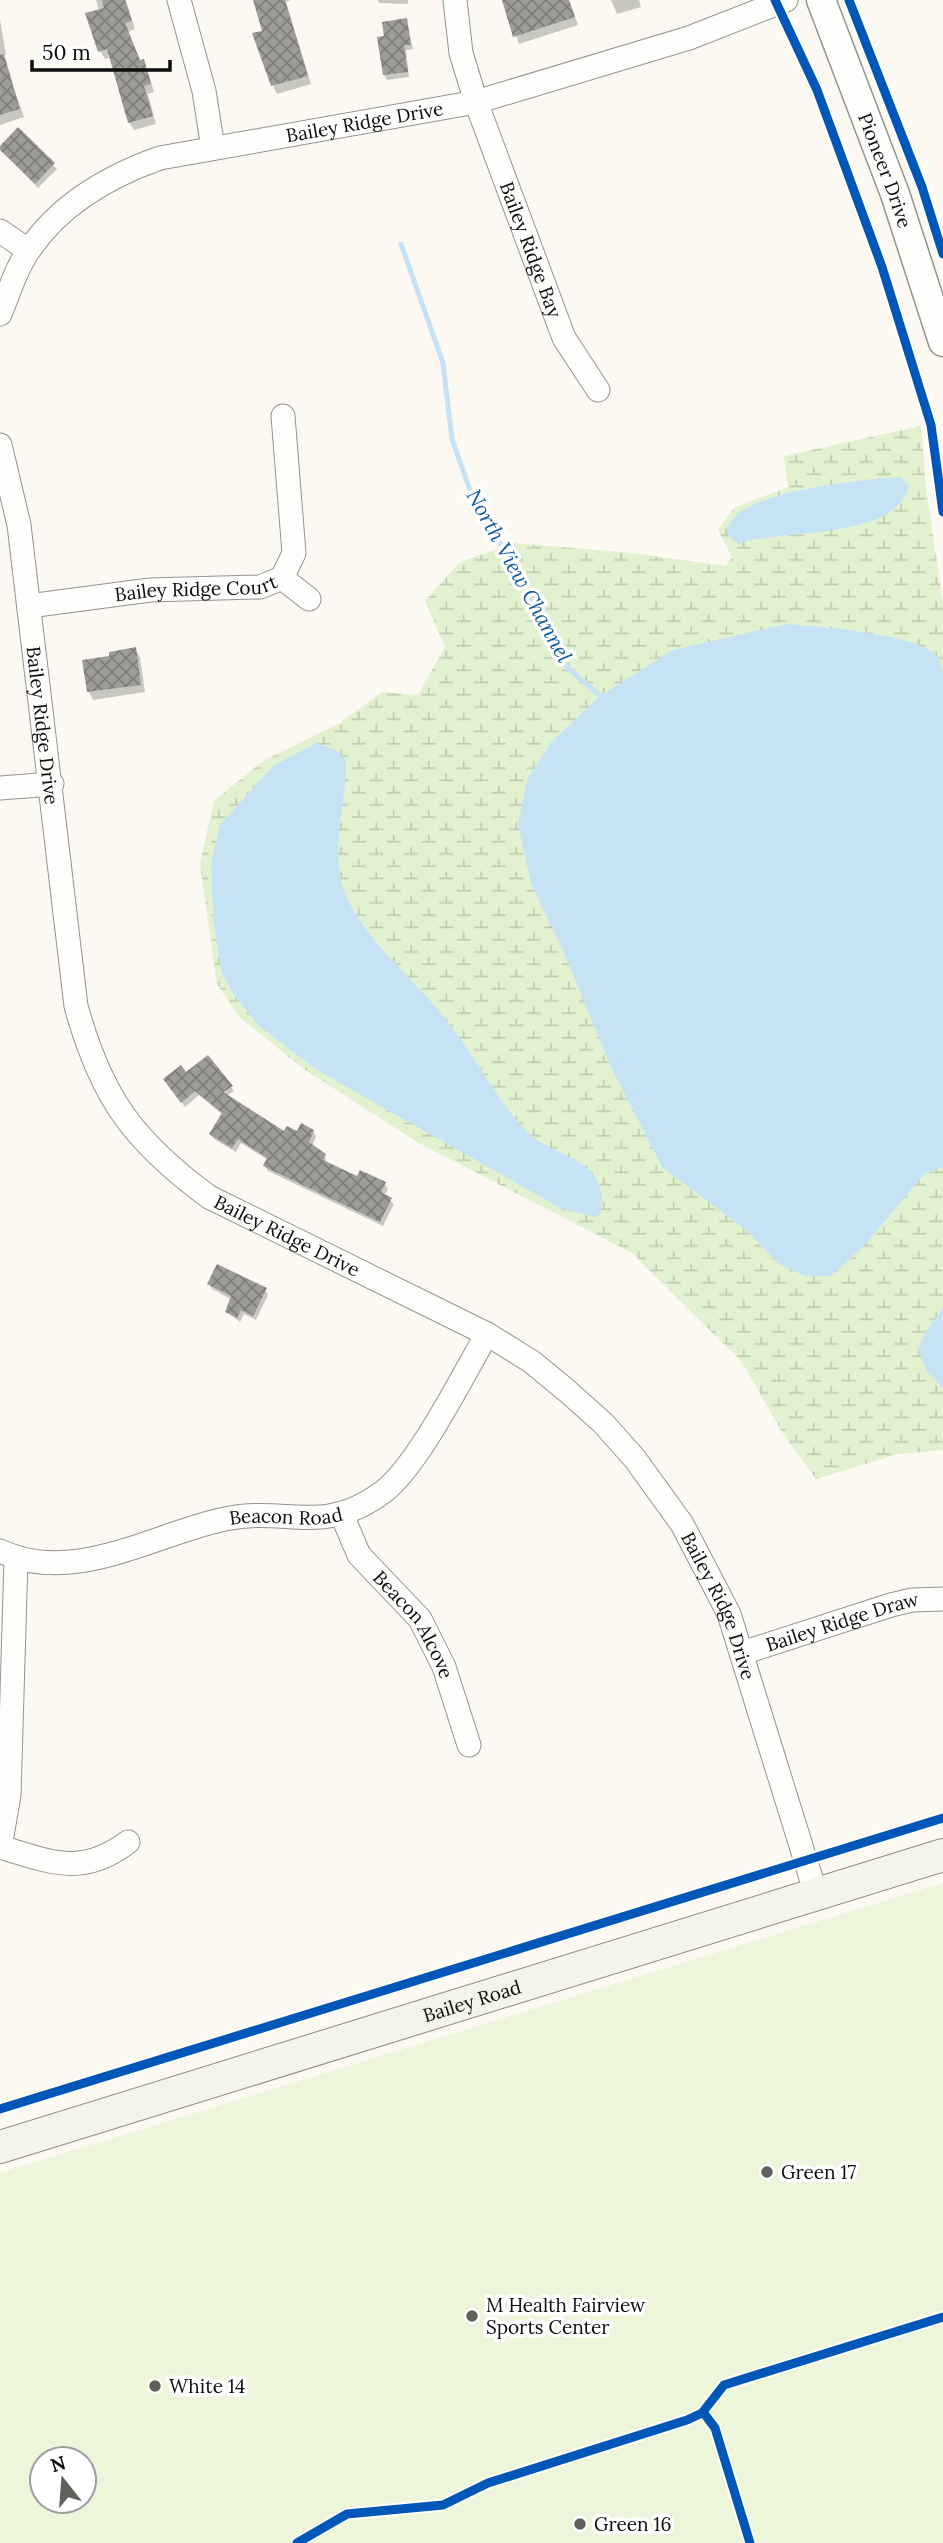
<svg xmlns="http://www.w3.org/2000/svg" width="943" height="2543" viewBox="0 0 943 2543" font-family="Lora,serif">
  <style>
    .wetland { fill: url(#wetland-marsh) }
    .pitch { fill: #edf5da; fill-rule: evenodd }
    .water { fill: #c6e3f6 }
    .shadow { fill: #0003 }
    .lines { fill: none; stroke-linecap: round; stroke-linejoin: round }
    .stream { stroke: #c6e3f6; stroke-width: 5 }
    .building { fill: url(#building-cross-hatch) }
    .minor-casing { stroke: #949390; stroke-width: 25 }
    .tertiary-casing { stroke: #949390; stroke-width: 31 }
    .secondary-casing { stroke: #8b8a86; stroke-width: 34 }
    .minor { stroke: #fefefd; stroke-width: 23 }
    .tertiary { stroke: #fefefd; stroke-width: 28 }
    .secondary { stroke: #f5f4e8; stroke-width: 32 }
    .cycleway-casing { stroke: #fff; stroke-width: 13 }
    .cycleway { stroke: #0057b8; stroke-width: 9 }
    .poi-dot { fill: #60605d; stroke: #fff; stroke-width: 2.5 }
    .labels { text-anchor: middle; stroke-width: 7; stroke-linejoin: round; paint-order: stroke }
    .street-label { font-size: 19px; fill: #0d0d0d; stroke: #fff }
    .poi-label { font-size: 19px; fill: #0d0d0d; stroke: #fff; text-anchor: start }
    .water-label { font-size: 21px; font-style: italic; fill: #125ca3; stroke: #fff }
  </style>
  <defs>
    <pattern id="wetland-marsh" width="20" height="14" patternUnits="userSpaceOnUse" patternTransform="scale(1.75)"><rect width="20" height="14" fill="#e2f1d0"/><path d="M1 5h8M5 5V1M11 12h8M15 12V8" fill="none" stroke="#c1cdb1"/></pattern>
    <pattern id="building-cross-hatch" width="8" height="8" patternUnits="userSpaceOnUse" patternTransform="scale(1.75)"><rect width="8" height="8" fill="#9e9c97"/><path d="M0 0l8 8M0 8l8-8" fill="none" stroke="#7f7e7a"/></pattern>
  </defs>
  <rect width="100%" height="100%" fill="#fbf9f1"/>
  <path class="wetland" d="M 921,426 L 926,488 L 943,603 L 943,1450 L 898,1454 L 816,1479 L 782,1432 L 742,1362 L 632,1253 L 417,1142 L 304,1069 L 239,1017 L 217,984 L 200,864 L 214,801 L 263,761 L 340,723 L 382,692 L 418,695 L 445,647 L 425,601 L 460,562 L 514,543 L 632,553 L 726,566 L 732,557 L 718,530 L 734,508 L 788,487 L 784,456 Z"/>
  <path class="pitch" d="M 943,1883 L 943,2543 L 0,2543 L 0,2173 ZM 42,2459 L 84,2459 L 84,2501 L 42,2501 Z"/>
  <g class="water">
    <path d="M 900,477 L 909,486 C 894,542 781,528 738,544 L 727,533 C 728,490 866,480 900,477 Z"/>
    <path d="M 786,624 C 815,626 921,634 938,657 C 940,660 941,668 943,672 L 943,1167 L 925,1173 L 865,1245 L 831,1276 L 805,1276 L 779,1264 L 747,1231 L 662,1167 L 610,1065 L 562,948 L 531,884 L 518,824 L 527,780 L 551,742 L 600,696 L 673,650 Z"/>
    <path d="M 316,743 L 336,750 L 346,760 C 347,808 325,860 351,906 C 374,947 409,975 439,1011 C 471,1049 493,1095 526,1131 C 553,1159 613,1157 600,1214 L 595,1217 L 562,1209 L 317,1070 L 259,1026 L 234,995 L 222,973 L 214,925 L 211,864 L 220,825 L 273,766 Z"/>
    <path d="M 943,1308 L 943,1388 L 927,1372 L 918,1350 L 926,1331 Z"/>
  </g>
  <g class="shadow">
    <path d="M 96,0 L 126,0 L 135,29 L 128,32 L 140,62 L 147,69 L 154,92 L 148,94 L 156,124 L 134,130 L 129,122 L 111,57 L 105,59 L 100,51 L 88,14 L 99,11 Z"/>
    <path d="M 255,0 L 291,0 L 286,2 L 311,84 L 277,94 L 273,86 L 265,32 Z"/>
    <path d="M 378,0 L 408,0 L 408,4 L 379,3 Z"/>
    <path d="M 504,0 L 569,0 L 578,25 L 519,44 Z"/>
    <path d="M 611,0 L 639,0 L 641,7 L 617,14 Z"/>
    <path d="M 0,19 L 6,55 L 0,56 Z"/>
    <path d="M 406,20 L 413,49 L 406,50 L 409,77 L 387,80 L 384,75 L 386,37 Z"/>
    <path d="M 9,75 L 24,117 L 0,125 L 0,78 Z"/>
    <path d="M 18,129 L 57,169 L 38,188 L 0,148 Z"/>
    <path d="M 135,649 L 140,657 L 145,692 L 93,700 L 89,692 L 84,661 L 111,658 Z"/>
    <path d="M 180,1067 L 186,1074 L 231,1087 L 234,1091 L 226,1096 L 285,1134 L 313,1131 L 316,1136 L 312,1146 L 325,1155 L 326,1163 L 357,1178 L 385,1184 L 388,1189 L 384,1196 L 394,1204 L 383,1226 L 268,1171 L 265,1166 L 268,1160 L 241,1143 L 236,1152 L 214,1139 L 211,1134 L 223,1115 L 199,1095 L 185,1107 L 165,1079 Z"/>
    <path d="M 209,1284 L 265,1290 L 268,1295 L 256,1320 L 244,1314 L 240,1322 L 227,1312 L 231,1299 L 212,1289 Z"/>
  </g>
  <g class="lines">
    <path class="stream" d="M 401,244 L 443,363 L 452,439 L 474,502 L 514,565 L 546,633 L 567,667 L 600,696"/>
  </g>
  <g class="building">
    <path d="M 102,0 L 125,0 L 132,21 L 125,23 L 140,60 L 144,59 L 151,84 L 144,86 L 153,116 L 128,123 L 107,49 L 98,52 L 85,13 L 104,8 Z"/>
    <path d="M 253,0 L 285,0 L 308,76 L 271,86 L 252,33 L 262,31 Z"/>
    <path d="M 502,0 L 569,0 L 575,17 L 513,37 Z"/>
    <path d="M 407,18 L 411,45 L 404,45 L 408,72 L 383,75 L 377,37 L 384,36 L 382,22 Z"/>
    <path d="M 4,54 L 20,109 L 0,115 L 0,55 Z"/>
    <path d="M 18,127 L 55,163 L 35,184 L 0,150 L 0,146 Z"/>
    <path d="M 136,647 L 141,685 L 87,692 L 82,660 L 109,656 L 109,652 Z"/>
    <path d="M 208,1055 L 233,1086 L 223,1092 L 284,1131 L 287,1126 L 297,1131 L 301,1123 L 314,1130 L 309,1142 L 326,1154 L 323,1160 L 357,1176 L 360,1170 L 386,1182 L 381,1192 L 392,1198 L 380,1222 L 263,1166 L 267,1158 L 238,1139 L 232,1148 L 209,1134 L 222,1113 L 195,1091 L 181,1103 L 163,1079 L 181,1065 L 186,1072 Z"/>
    <path d="M 217,1264 L 267,1288 L 253,1316 L 241,1310 L 237,1318 L 225,1312 L 231,1296 L 207,1284 Z"/>
  </g>
  <g class="lines">
    <g class="minor-casing">
      <g id="minor">
        <path d="M 179,0 L 204,91 L 213,148"/>
        <path id="s1" d="M 455,0 L 461,53 L 476,102 L 564,338 L 598,390"/>
        <path d="M 0,231 L 28,250"/>
        <path id="s2" d="M 0,314 C 9,293 16,268 29,250 C 60,204 109,176 160,158 L 476,102 L 689,38 L 786,0"/>
        <path id="s3" d="M 0,445 L 19,525 L 76,1006 C 101,1097 133,1141 209,1197 L 487,1334 L 532,1362 L 566,1390 L 603,1423 L 635,1459 L 682,1524 L 729,1614 L 816,1894"/>
        <path d="M 282,578 L 309,599"/>
        <path id="s4" d="M 29,606 L 150,590 L 260,587 L 282,578 L 294,553 L 283,416"/>
        <path d="M 0,788 L 52,784"/>
        <path id="s5" d="M 342,1515 L 359,1555 L 420,1619 L 444,1667 L 469,1745"/>
        <path id="s6" d="M 0,1551 C 74,1586 153,1534 225,1519 C 286,1506 323,1537 383,1492 C 418,1466 463,1375 487,1334"/>
        <path id="s7" d="M 742,1653 L 891,1605 L 912,1600 L 943,1599"/>
        <path d="M 0,1847 L 9,1795 L 16,1559"/>
        <path d="M 0,1847 C 51,1862 82,1877 128,1842"/>
      </g>
    </g>
    <g class="tertiary-casing">
      <g id="tertiary">
        <path id="s8" d="M 821,0 L 895,194 L 943,342"/>
      </g>
    </g>
    <g class="secondary-casing">
      <g id="secondary">
        <path id="s9" d="M 0,2147 L 943,1855"/>
      </g>
    </g>
    <use href="#minor" class="minor"/>
    <use href="#tertiary" class="tertiary"/>
    <use href="#secondary" class="secondary"/>
    <g class="cycleway-casing">
      <g id="cycleway">
        <path d="M 775,0 L 817,90 L 882,267 L 931,425 L 943,512"/>
        <path d="M 849,0 L 922,187 L 943,254"/>
        <path d="M 0,2109 L 943,1818"/>
        <path d="M 703,2412 L 715,2428 L 750,2543"/>
        <path d="M 297,2543 L 347,2514 L 443,2505 L 488,2483 L 687,2420 L 702,2413 L 724,2385 L 943,2317"/>
      </g>
    </g>
    <use href="#cycleway" class="cycleway"/>
  </g>
  <g class="poi-dot">
    <circle cx="767" cy="2172" r="7"/>
    <circle cx="472" cy="2316" r="7"/>
    <circle cx="155" cy="2386" r="7"/>
    <circle cx="580" cy="2524" r="7"/>
  </g>
  <g class="labels">
    <g class="street-label">
      <text dy="7" stroke="none"><textPath href="#s2" startOffset="441">Bailey Ridge Drive</textPath></text>
      <text dy="7" stroke="none"><textPath href="#s8" startOffset="182">Pioneer Drive</textPath></text>
      <text dy="7" stroke="none"><textPath href="#s1" startOffset="262">Bailey Ridge Bay</textPath></text>
      <text dy="7" stroke="none"><textPath href="#s4" startOffset="168">Bailey Ridge Court</textPath></text>
      <text dy="7" stroke="none"><textPath href="#s3" startOffset="284">Bailey Ridge Drive</textPath></text>
      <text dy="7" stroke="none"><textPath href="#s3" startOffset="892">Bailey Ridge Drive</textPath></text>
      <text dy="7" stroke="none"><textPath href="#s6" startOffset="294">Beacon Road</textPath></text>
      <text dy="7" stroke="none"><textPath href="#s3" startOffset="1480">Bailey Ridge Drive</textPath></text>
      <text dy="7" stroke="none"><textPath href="#s7" startOffset="105">Bailey Ridge Draw</textPath></text>
      <text dy="7" stroke="none"><textPath href="#s5" startOffset="133">Beacon Alcove</textPath></text>
      <text dy="7" stroke="none"><textPath href="#s9" startOffset="494">Bailey Road</textPath></text>
    </g>
    <g class="poi-label">
      <text x="781" y="2179">Green 17</text>
      <text x="486" y="2312">M Health Fairview<tspan x="486" dy="22">Sports Center</tspan></text>
      <text x="169" y="2393">White 14</text>
      <text x="594" y="2531">Green 16</text>
    </g>
    <g class="water-label">
      <text transform="translate(519 576) rotate(61)" y="7">North View Channel</text>
    </g>
  </g>
  <g transform="translate(63 2480) rotate(343)"><circle r="33" fill="#ffffff" stroke="#9e9e9e" stroke-width="2"/>
  <path d="M0-5L12 26L0 18L-12 26Z" fill="#60605d"/>
  <text y="-10" font-size="19" font-weight="bold" text-anchor="middle" fill="#0d0d0d">N</text>
  </g>
  <path d="M32 60v10h138v-10" fill="none" stroke="#0d0d0d" stroke-width="3.5"/>
  <text x="42" y="60" font-size="21" fill="#0d0d0d" stroke="#ffffff" stroke-width="5" paint-order="stroke">50 m</text>
</svg>
